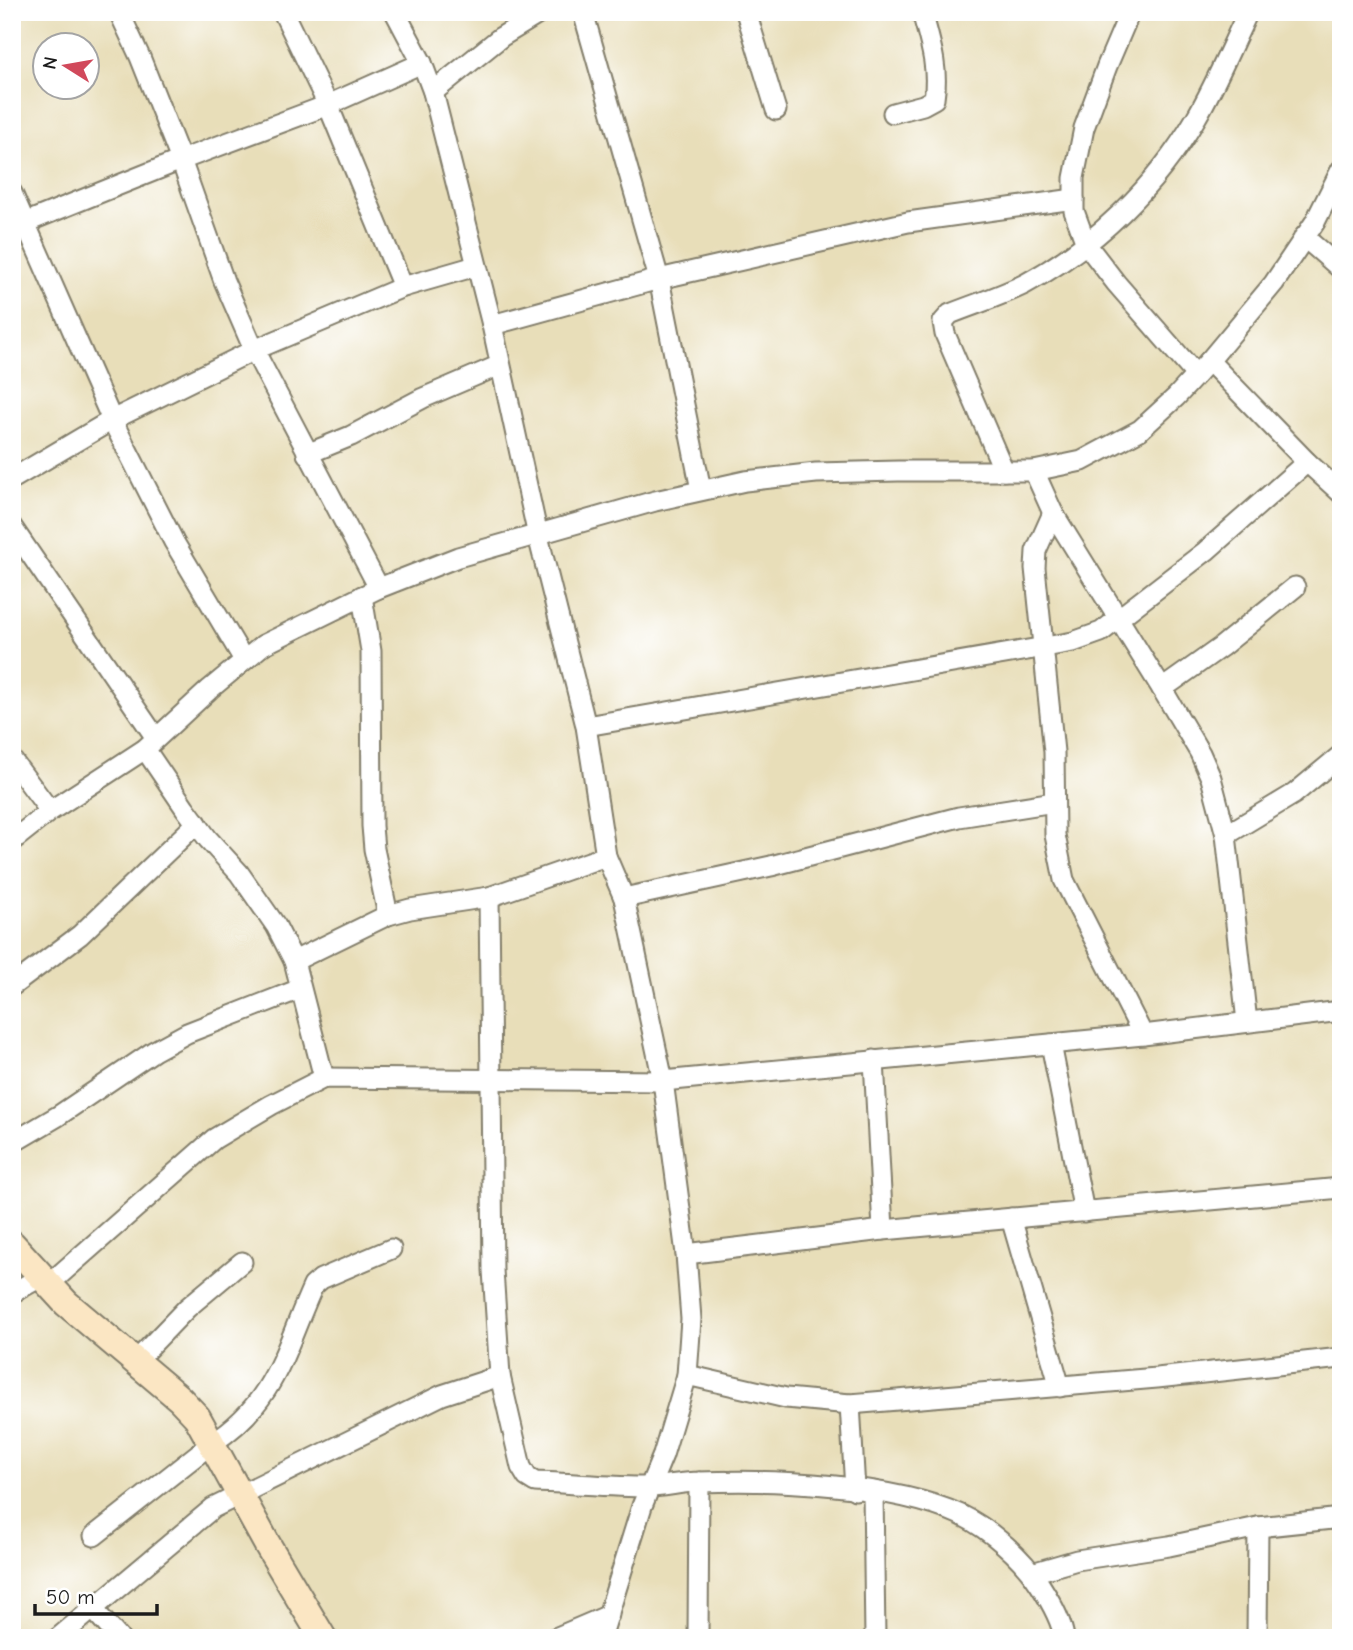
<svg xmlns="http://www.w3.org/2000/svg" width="1353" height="1650" viewBox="0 0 1353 1650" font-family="'Comic Neue',sans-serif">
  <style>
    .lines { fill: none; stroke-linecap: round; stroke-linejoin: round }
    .street-casing { stroke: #827d6a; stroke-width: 23 }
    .secondary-casing { stroke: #827d6a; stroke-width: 30 }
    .street { stroke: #fff; stroke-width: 19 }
    .secondary { stroke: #fbe6c3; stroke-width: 26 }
  </style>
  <rect width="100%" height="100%" fill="#fff"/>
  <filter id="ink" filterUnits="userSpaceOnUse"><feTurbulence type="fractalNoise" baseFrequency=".0143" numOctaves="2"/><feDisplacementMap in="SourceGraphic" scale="14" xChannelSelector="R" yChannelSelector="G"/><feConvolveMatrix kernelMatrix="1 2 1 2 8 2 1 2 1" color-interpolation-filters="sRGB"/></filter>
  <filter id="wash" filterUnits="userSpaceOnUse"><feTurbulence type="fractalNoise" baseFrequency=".00686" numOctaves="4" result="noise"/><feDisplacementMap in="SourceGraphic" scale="28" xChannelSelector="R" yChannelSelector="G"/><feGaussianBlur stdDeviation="1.57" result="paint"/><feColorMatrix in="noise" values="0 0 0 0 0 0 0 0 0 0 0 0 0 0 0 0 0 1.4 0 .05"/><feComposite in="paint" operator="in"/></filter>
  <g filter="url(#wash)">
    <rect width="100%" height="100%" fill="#e8deb9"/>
  </g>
  <g filter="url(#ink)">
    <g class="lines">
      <g class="street-casing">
        <g id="street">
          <path d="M 119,12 L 140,57 L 181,160 L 224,281 L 254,350 L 379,588"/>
          <path d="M 283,12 L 328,105 L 403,287"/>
          <path d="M 395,12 L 422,63 L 433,92 L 492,325 L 538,536 L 586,726 L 606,856 L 624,898 L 663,1081 L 686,1254 L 691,1319 L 687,1375 L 663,1455 L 642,1506 L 601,1638"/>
          <path d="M 583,12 L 659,279 L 701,490"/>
          <path d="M 746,12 L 776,110"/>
          <path d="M 1130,12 L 1107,66 L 1084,128 L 1074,178 L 1074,211 L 1086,244 L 1116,283 L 1196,375"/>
          <path d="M 433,92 L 501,37 L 542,12"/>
          <path d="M 893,113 L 923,105 L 934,99 C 939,68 930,42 922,12"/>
          <path d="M 12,193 L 112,420 L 174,542 L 244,660"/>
          <path d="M 12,228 L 181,160 L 328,105 L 422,63"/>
          <path d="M 1304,237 L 1341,269"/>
          <path d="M 492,325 L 659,279 L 908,222 L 1074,199"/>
          <path d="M 1209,361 L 1307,462 L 1341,493"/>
          <path d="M 307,454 L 351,436 L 423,398 L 500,365"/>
          <path d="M 1004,471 L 945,334 L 943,322 L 950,314 C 975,304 1001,296 1025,284 C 1095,246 1156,187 1196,118 C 1216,84 1231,47 1248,12"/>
          <path d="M 1034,471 L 1053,513 L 1162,689 L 1200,753 L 1211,778 L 1226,835 L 1247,1022"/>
          <path d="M 12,479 L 112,420 L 254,350 L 403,287 L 476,266"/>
          <path d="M 1053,513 L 1036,551 L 1035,568 L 1054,752 L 1055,835 L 1064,880 L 1143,1035"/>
          <path d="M 12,527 L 156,738"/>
          <path d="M 362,596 L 371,651 L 372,826 L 374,849 L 388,915"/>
          <path d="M 1162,689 L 1221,647 L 1295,587"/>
          <path d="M 586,726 L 1045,647 L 1073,642 L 1101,632 L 1206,551 L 1307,462"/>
          <path d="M 145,749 L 185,808 L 208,839 L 239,873 L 276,926 L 294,961 L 324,1078"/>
          <path d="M 12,760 L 50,811"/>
          <path d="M 1226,835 L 1294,794 L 1341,755"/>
          <path d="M 12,841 L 50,811 L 145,749 L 210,689 L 263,645 L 379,588 L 458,557 L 655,501 L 745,481 L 816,473 L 898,471 L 1034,471 L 1082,461 L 1140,430 L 1176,397 L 1209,361 L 1274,283 L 1315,222 L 1341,170"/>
          <path d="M 489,897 L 493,1270 L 500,1376 L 521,1467 L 527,1477 L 535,1482 C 572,1483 610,1487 647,1487 C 664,1487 682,1482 699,1482 C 774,1479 893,1484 961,1515 C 990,1529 1023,1558 1040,1585 C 1049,1599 1062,1621 1064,1638"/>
          <path d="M 624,898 L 771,866 L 959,817 L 1054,802"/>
          <path d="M 294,961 L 388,915 L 410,909 L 489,897 L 606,856"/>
          <path d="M 12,986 L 80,935 L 197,823"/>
          <path d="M 1051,1044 L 1084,1212"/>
          <path d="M 874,1060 L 883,1230"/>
          <path d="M 12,1143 L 58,1116 L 154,1051 L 187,1033 L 300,989"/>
          <path d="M 1011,1218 L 1060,1387"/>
          <path d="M 686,1254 L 883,1230 L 1341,1188"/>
          <path d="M 48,1285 L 214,1139 L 271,1105 L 324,1078 L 663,1081 L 1143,1035 L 1341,1011"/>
          <path d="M 12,1293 L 41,1277"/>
          <path d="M 135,1362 L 187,1308 L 242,1262"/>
          <path d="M 687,1375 L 786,1398 L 850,1404 L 1157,1378 L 1341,1358"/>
          <path d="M 850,1404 L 855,1490"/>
          <path d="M 873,1491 L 875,1638"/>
          <path d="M 94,1536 L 212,1443 C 276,1402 284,1350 313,1286 L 321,1279 L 391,1249"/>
          <path d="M 1032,1573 L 1077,1560 L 1169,1546 L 1258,1527 L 1341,1518"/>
          <path d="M 93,1609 L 119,1638"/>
          <path d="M 12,1634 L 15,1638"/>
          <path d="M 58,1638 L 213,1508 L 442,1395 L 500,1376"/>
          <path d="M 555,1638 L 609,1615"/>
          <path d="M 698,1638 L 699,1482"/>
          <path d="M 1257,1638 L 1258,1527"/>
        </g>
      </g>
      <g class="secondary-casing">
        <path id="secondary" d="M 12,1244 L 66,1303 L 180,1399 L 197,1417 L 267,1544 L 323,1638"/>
      </g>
      <use href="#street" class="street"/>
      <use href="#secondary" class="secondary"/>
    </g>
  </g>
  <rect width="1353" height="1650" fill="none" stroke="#fff" stroke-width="42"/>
  <g transform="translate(66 66) rotate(281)"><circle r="33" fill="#ffffff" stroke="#a4a4a4" stroke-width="2"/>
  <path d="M0-5L12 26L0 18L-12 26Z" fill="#d1495b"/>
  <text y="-10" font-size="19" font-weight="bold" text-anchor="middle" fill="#1c1c1c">N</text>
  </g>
  <path d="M35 1604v10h122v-10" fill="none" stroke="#1c1c1c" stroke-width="3.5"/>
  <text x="46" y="1604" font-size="21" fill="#1c1c1c" stroke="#ffffff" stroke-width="5" paint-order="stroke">50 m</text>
</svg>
